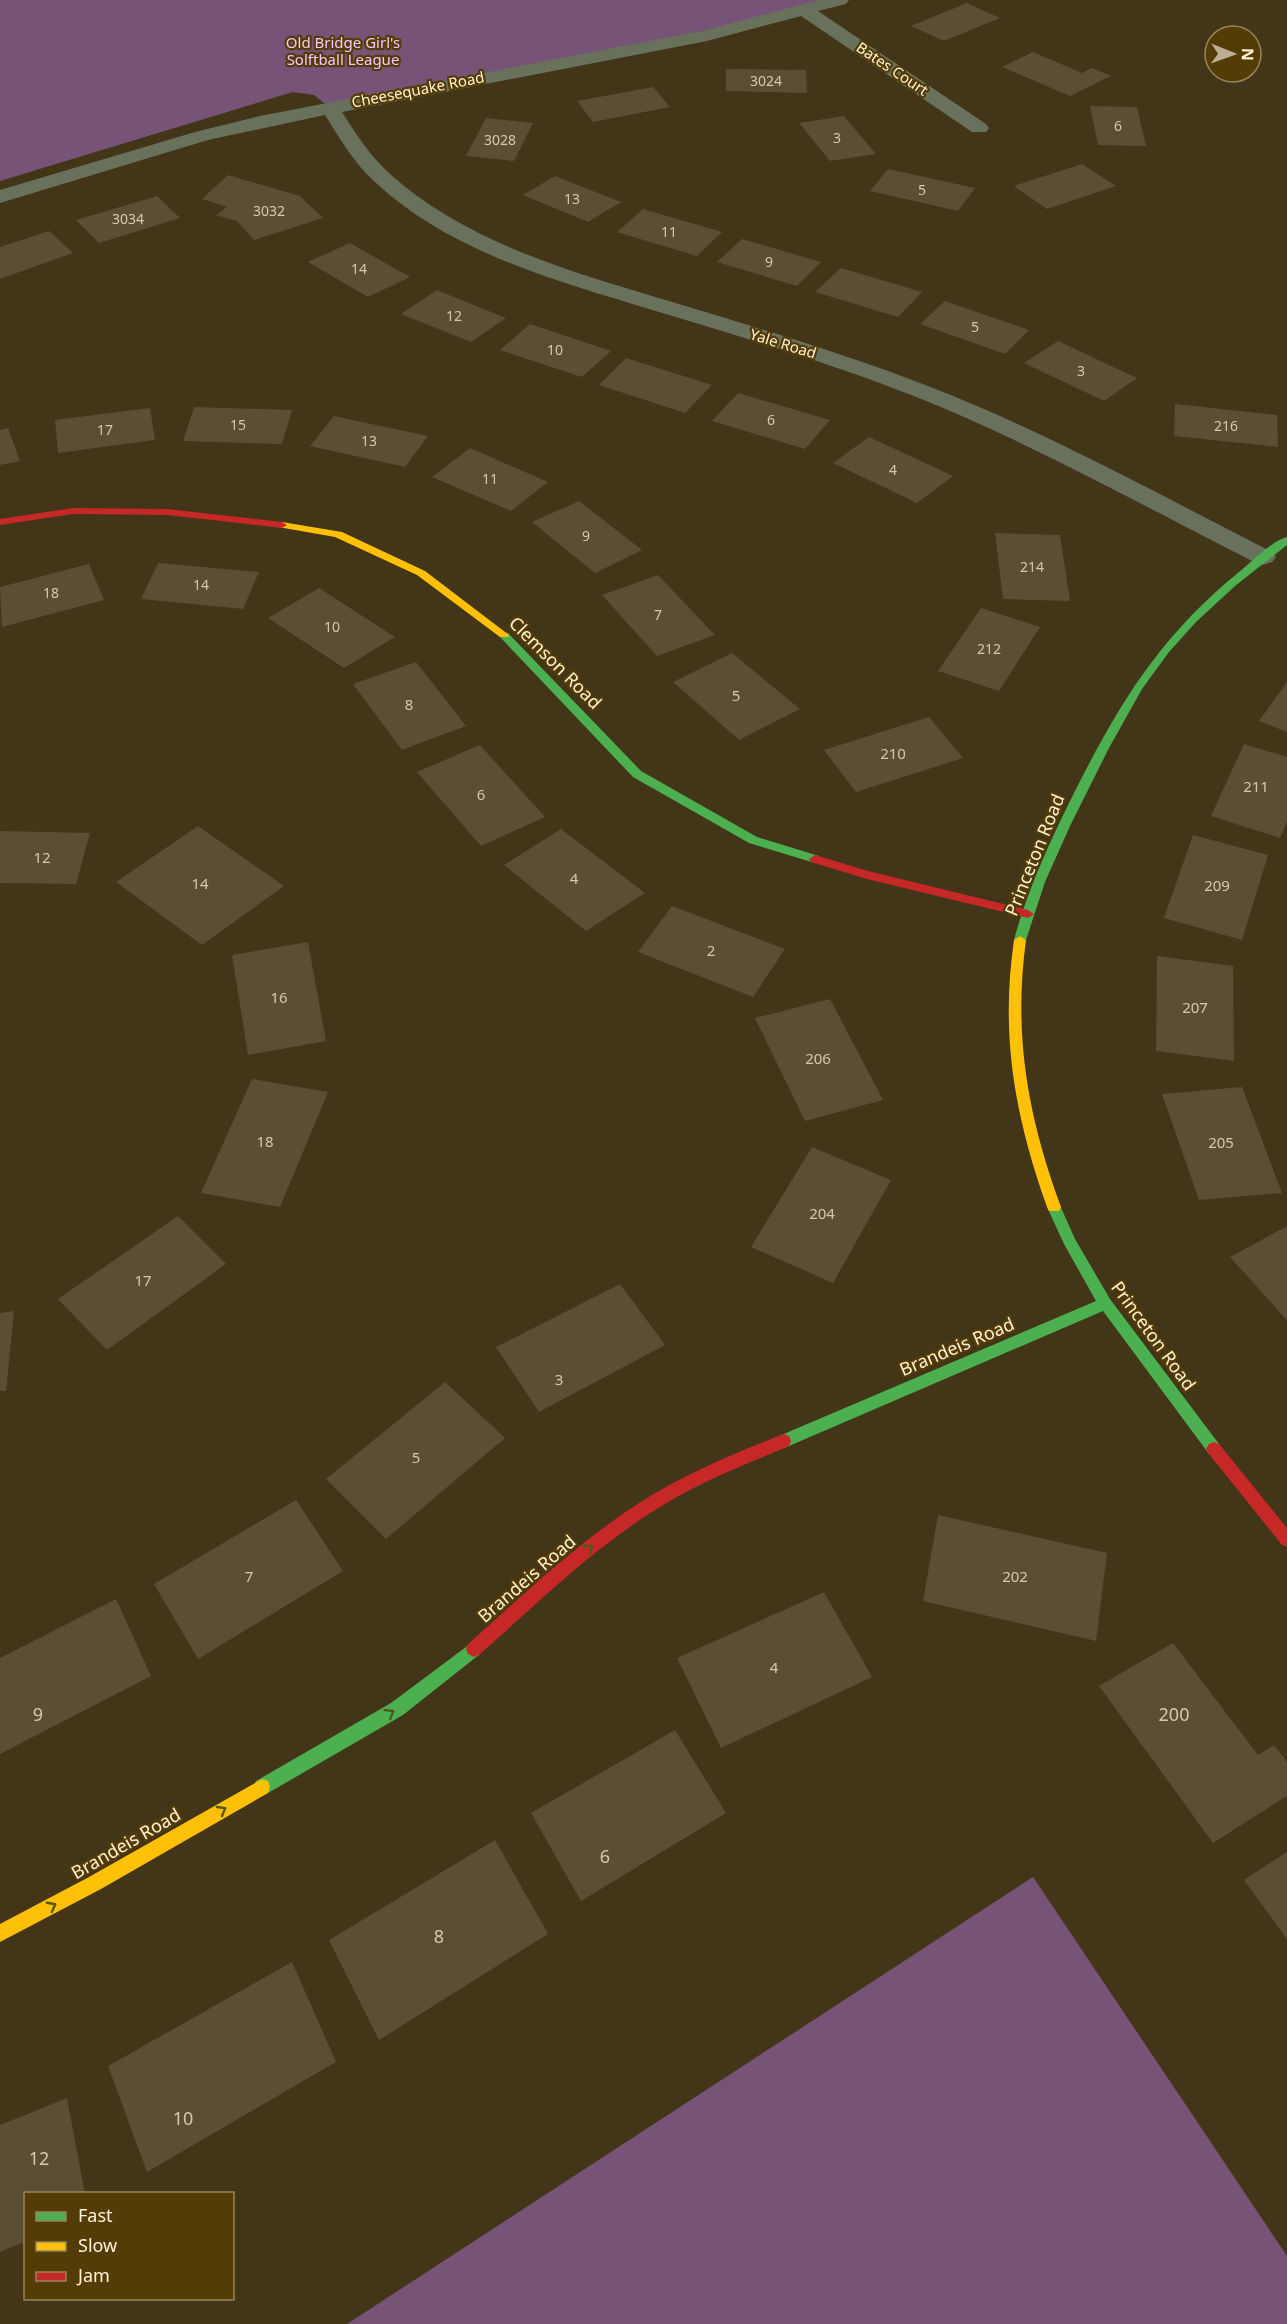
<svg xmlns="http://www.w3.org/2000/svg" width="1287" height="2324" viewBox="0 0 1287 2324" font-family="'Noto Sans',sans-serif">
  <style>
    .green { fill: #785378 }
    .building { fill: #5a4e35 }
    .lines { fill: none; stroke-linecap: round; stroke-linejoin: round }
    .street { fill: #69705c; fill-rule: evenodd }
    .fast { fill: #4caf50; fill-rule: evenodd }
    .slow { fill: #ffc107; fill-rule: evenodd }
    .jam { fill: #c62828; fill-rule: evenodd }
    .oneway { stroke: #515918 }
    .labels { text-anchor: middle; stroke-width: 4.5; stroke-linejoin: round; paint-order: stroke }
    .far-number-label { font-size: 14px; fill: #d6c8ae }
    .far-park-label { font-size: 15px; fill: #f8c6ff; stroke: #533c06 }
    .far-street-label { font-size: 15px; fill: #fff1d7; stroke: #533c06 }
    .number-label { font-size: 15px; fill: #d6c8ae }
    .street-label { font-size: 18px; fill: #fff1d7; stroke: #533c06 }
    .near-number-label { font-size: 18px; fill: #d6c8ae }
  </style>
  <rect width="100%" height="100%" fill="#423518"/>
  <g class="green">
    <path d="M 0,0 L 840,0 L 804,10 L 329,107 L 314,95 L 293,92 L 0,181 Z"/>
    <path d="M 1033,1877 L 1287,2256 L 1287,2324 L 347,2324 Z"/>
  </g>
  <g class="building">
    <path d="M 967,3 L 1000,18 L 944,41 L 911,26 Z"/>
    <path d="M 1033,52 L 1082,73 L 1092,68 L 1111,76 L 1070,96 L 1002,67 Z"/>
    <path d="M 726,69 L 806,70 L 807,93 L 726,91 Z"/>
    <path d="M 653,87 L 670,107 L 593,122 L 577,101 Z"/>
    <path d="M 1090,106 L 1137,107 L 1146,146 L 1098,145 Z"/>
    <path d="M 844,116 L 876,154 L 830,161 L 799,123 Z"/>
    <path d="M 486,118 L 533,123 L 514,161 L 466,156 Z"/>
    <path d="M 1082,164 L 1116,186 L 1047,209 L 1014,186 Z"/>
    <path d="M 888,169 L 975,188 L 958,211 L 870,191 Z"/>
    <path d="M 228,175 L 300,196 L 323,218 L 254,240 L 237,221 L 216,215 L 227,207 L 202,199 Z"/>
    <path d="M 555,176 L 621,202 L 588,222 L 523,195 Z"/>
    <path d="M 157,196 L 180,218 L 99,243 L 76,220 Z"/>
    <path d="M 643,209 L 722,232 L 697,256 L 617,232 Z"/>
    <path d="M 49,231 L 73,253 L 0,279 L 0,247 Z"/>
    <path d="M 742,239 L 821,262 L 797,286 L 717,262 Z"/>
    <path d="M 350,243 L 410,277 L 368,297 L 308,262 Z"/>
    <path d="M 841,268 L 922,292 L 898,317 L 815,292 Z"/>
    <path d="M 437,290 L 506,318 L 471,342 L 401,314 Z"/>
    <path d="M 945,301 L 1029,330 L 1005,354 L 920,324 Z"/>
    <path d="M 530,324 L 611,351 L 582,377 L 500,350 Z"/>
    <path d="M 1058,341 L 1137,378 L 1104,401 L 1024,363 Z"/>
    <path d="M 626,358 L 712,385 L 685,413 L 599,385 Z"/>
    <path d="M 738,393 L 830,420 L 805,449 L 712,421 Z"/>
    <path d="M 1175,404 L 1277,415 L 1278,447 L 1174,436 Z"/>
    <path d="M 194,407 L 292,410 L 282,444 L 183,441 Z"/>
    <path d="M 150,408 L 155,440 L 58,453 L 55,420 Z"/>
    <path d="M 334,416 L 428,436 L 405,467 L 310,446 Z"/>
    <path d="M 8,428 L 20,461 L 0,465 L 0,430 Z"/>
    <path d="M 869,437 L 953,476 L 917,503 L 833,463 Z"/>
    <path d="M 470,448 L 548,482 L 511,511 L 432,477 Z"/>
    <path d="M 579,501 L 642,550 L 595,573 L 532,522 Z"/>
    <path d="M 995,533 L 1060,535 L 1070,601 L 1003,599 Z"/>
    <path d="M 158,563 L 259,572 L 243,609 L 141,599 Z"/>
    <path d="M 89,564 L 104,600 L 2,627 L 0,587 Z"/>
    <path d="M 658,575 L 715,635 L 657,656 L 602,595 Z"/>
    <path d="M 319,588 L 395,637 L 344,668 L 268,618 Z"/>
    <path d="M 981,608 L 1040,627 L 999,691 L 938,671 Z"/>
    <path d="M 732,653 L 800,709 L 739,740 L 673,682 Z"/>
    <path d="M 416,662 L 466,726 L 402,750 L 353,684 Z"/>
    <path d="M 1287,682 L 1287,732 L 1259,721 Z"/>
    <path d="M 929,717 L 963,758 L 856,792 L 824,750 Z"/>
    <path d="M 1244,744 L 1287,757 L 1287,822 L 1280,838 L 1211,816 Z"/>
    <path d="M 480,745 L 545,817 L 481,846 L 417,772 Z"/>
    <path d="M 198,826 L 284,886 L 202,945 L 116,882 Z"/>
    <path d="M 561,829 L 645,893 L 586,931 L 504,865 Z"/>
    <path d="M 0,831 L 90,833 L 76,884 L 0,883 Z"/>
    <path d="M 1193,835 L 1268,855 L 1242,940 L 1164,918 Z"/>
    <path d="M 672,906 L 785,949 L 753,997 L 638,952 Z"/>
    <path d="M 308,942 L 326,1041 L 248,1055 L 232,955 Z"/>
    <path d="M 1157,956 L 1233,966 L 1234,1061 L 1156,1051 Z"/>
    <path d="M 830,999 L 883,1100 L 805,1121 L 755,1018 Z"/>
    <path d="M 252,1079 L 328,1092 L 280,1207 L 201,1193 Z"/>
    <path d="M 1242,1087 L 1282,1193 L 1199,1200 L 1162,1094 Z"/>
    <path d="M 812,1147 L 891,1180 L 833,1283 L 751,1247 Z"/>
    <path d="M 178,1216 L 226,1264 L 107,1350 L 58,1299 Z"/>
    <path d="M 1287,1226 L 1287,1320 L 1230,1257 Z"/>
    <path d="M 620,1284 L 665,1345 L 539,1412 L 496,1347 Z"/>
    <path d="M 14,1311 L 6,1391 L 0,1391 L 0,1313 Z"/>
    <path d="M 445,1382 L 505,1438 L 386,1539 L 326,1479 Z"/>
    <path d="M 296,1500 L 343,1571 L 198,1659 L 154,1584 Z"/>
    <path d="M 938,1515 L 1107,1553 L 1096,1641 L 923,1601 Z"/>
    <path d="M 824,1592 L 872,1677 L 721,1748 L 677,1658 Z"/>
    <path d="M 116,1599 L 151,1676 L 0,1754 L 0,1658 Z"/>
    <path d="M 1173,1643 L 1258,1755 L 1274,1745 L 1287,1762 L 1287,1796 L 1213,1843 L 1099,1686 Z"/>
    <path d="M 675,1730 L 726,1813 L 581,1901 L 531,1813 Z"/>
    <path d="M 495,1840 L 548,1934 L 379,2040 L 329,1940 Z"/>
    <path d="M 1287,1852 L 1287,1939 L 1244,1880 Z"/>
    <path d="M 292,1962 L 336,2062 L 147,2172 L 108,2066 Z"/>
    <path d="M 67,2098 L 85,2194 L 26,2194 L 26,2241 L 0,2252 L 0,2125 Z"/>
  </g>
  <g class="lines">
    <path class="street" d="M 819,0 L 849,0 L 846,4 L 818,11 L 986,124 L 989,128 L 986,132 L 972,132 L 801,16 L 707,41 L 342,112 C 356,134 370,156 390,174 C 467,243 572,272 669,301 C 755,327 843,353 928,386 C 1047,432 1158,494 1272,552 L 1276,557 L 1272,562 L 1263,565 L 1254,562 C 1142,505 1031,443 914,396 C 828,362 738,336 649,309 C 554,280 450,252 375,182 C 354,163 340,139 325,115 L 208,140 L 0,203 L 0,190 L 195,132 L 260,116 L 706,30 Z"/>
    <g class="fast">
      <path d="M 1287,537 L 1287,545 L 1235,586 L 1196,622 L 1169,652 L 1142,689 L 1109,748 L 1070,826 L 1045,882 L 1026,940 L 1020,944 L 1016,943 L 1014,940 C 1027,891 1048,846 1070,801 C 1117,707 1157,639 1239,572 C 1253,561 1270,542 1287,537 Z"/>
      <path d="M 504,632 L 508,633 L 641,771 L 757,837 L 819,856 L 821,859 L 819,862 L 815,863 L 749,843 L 633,777 L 500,637 L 500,633 Z"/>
      <path d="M 1054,1201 L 1059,1203 L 1075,1239 L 1110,1299 L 1219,1444 L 1222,1449 L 1219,1454 L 1214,1456 L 1209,1454 L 1103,1311 L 789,1446 L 784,1448 L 779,1446 L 777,1441 L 779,1436 L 1096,1301 L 1064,1244 L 1047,1207 L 1049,1203 Z"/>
      <path d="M 474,1641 L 480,1644 L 482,1649 L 480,1654 L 403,1715 L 268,1793 L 262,1795 L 256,1793 L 254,1787 L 256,1781 L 391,1703 Z"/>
    </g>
    <g class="slow">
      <path d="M 282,522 L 342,532 L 425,571 L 509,635 L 508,637 L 500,637 L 417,575 L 335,537 L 278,527 L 278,523 Z"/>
      <path d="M 1020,936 L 1026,940 C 1013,1036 1028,1117 1061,1207 L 1059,1211 L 1049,1211 L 1047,1207 C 1015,1117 1000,1036 1014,940 Z"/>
      <path d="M 262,1779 L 268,1781 L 270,1787 L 268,1793 L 101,1889 L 0,1942 L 0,1924 L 89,1877 Z"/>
    </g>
    <g class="jam">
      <path d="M 73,508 L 167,509 L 282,522 L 287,525 L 282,528 L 167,515 L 73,514 L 0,525 L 0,519 Z"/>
      <path d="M 815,855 L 868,871 L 1028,910 L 1034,914 L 1028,918 L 867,879 L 811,862 L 809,859 Z"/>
      <path d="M 784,1434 L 789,1436 L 791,1441 L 789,1446 C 747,1464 704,1480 665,1504 C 596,1545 539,1602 480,1654 L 474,1657 L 468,1654 L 466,1649 L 468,1644 C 523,1595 577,1543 639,1503 C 683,1475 734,1453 784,1434 Z"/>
      <path d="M 1214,1442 L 1219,1444 L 1287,1528 L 1287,1547 L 1282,1545 L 1209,1454 L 1206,1449 L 1209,1444 Z"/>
    </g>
  </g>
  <defs><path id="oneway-chevron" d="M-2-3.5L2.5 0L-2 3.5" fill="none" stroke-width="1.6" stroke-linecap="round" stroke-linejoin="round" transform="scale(1.5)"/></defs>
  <g class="oneway">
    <use href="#oneway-chevron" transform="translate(589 1548) rotate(-38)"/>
    <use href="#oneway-chevron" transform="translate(390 1713) rotate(-32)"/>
    <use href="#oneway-chevron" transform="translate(222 1810) rotate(-30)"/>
    <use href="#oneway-chevron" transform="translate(52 1906) rotate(-28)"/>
  </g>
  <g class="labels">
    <g class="far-number-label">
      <text x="766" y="86">3024</text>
      <text x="1118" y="131">6</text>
      <text x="837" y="143">3</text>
      <text x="500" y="145">3028</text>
      <text x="922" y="195">5</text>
      <text x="572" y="204">13</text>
      <text x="269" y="216">3032</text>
      <text x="128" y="224">3034</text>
      <text x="669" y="237">11</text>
      <text x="769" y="267">9</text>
      <text x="359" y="274">14</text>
      <text x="454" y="321">12</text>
      <text x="975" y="332">5</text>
      <text x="555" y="355">10</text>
      <text x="1081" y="376">3</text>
      <text x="771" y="425">6</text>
      <text x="238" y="430">15</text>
      <text x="1226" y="431">216</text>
      <text x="105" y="435">17</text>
      <text x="369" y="446">13</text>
      <text x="893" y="475">4</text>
      <text x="490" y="484">11</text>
      <text x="586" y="541">9</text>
      <text x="1032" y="572">214</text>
      <text x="201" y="590">14</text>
      <text x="51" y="598">18</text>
      <text x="658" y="620">7</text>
      <text x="332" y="632">10</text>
      <text x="989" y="654">212</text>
    </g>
    <g class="far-park-label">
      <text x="343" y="48">Old Bridge Girl's<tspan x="343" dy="17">Solftball League</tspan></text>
    </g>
    <g class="far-street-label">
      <text transform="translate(892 69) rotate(34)" y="5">Bates Court</text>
      <text transform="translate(418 90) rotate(-11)" y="5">Cheesequake Road</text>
      <text transform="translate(783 344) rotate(17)" y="5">Yale Road</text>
    </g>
    <g class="number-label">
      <text x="736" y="701">5</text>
      <text x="409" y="710">8</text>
      <text x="893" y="759">210</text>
      <text x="1256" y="792">211</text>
      <text x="481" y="800">6</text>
      <text x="42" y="863">12</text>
      <text x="574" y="884">4</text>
      <text x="200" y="889">14</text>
      <text x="1217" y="891">209</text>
      <text x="711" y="956">2</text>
      <text x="279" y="1003">16</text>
      <text x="1195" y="1013">207</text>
      <text x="818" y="1064">206</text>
      <text x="265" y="1147">18</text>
      <text x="1221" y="1148">205</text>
      <text x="822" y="1219">204</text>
      <text x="143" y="1286">17</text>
      <text x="559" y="1385">3</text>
      <text x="416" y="1463">5</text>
      <text x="249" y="1582">7</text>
      <text x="1015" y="1582">202</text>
      <text x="774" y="1673">4</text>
    </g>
    <g class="street-label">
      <text transform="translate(555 663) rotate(45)" y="6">Clemson Road</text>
      <text transform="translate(1035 855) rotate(-68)" y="6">Princeton Road</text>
      <text transform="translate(1153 1336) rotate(54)" y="6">Princeton Road</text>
      <text transform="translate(957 1347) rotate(-23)" y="6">Brandeis Road</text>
      <text transform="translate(527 1579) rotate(-41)" y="6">Brandeis Road</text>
      <text transform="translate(126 1844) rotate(-30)" y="6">Brandeis Road</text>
    </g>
    <g class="near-number-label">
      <text x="38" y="1721">9</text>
      <text x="1174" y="1721">200</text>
      <text x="605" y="1863">6</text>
      <text x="439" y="1943">8</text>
      <text x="183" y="2125">10</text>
      <text x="39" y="2165">12</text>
    </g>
  </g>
  <rect x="24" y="2192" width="210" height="108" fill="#533c06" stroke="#98845a" stroke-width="1.5"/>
  <rect x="36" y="2212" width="30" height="9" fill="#4caf50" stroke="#98845a" stroke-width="1.5"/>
  <text x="78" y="2222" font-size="18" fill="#fff1d7">Fast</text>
  <rect x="36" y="2242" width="30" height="9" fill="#ffc107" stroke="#98845a" stroke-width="1.5"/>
  <text x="78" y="2252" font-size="18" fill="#fff1d7">Slow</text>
  <rect x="36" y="2272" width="30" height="9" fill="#c62828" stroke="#98845a" stroke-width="1.5"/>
  <text x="78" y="2282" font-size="18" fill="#fff1d7">Jam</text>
  <g transform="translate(1233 54) rotate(91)"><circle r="28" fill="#533c06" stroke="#98845a" stroke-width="1.5"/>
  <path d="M0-4.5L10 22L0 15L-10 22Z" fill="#bdaf94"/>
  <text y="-9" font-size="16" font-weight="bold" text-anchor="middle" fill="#fff1d7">N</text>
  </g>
</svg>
